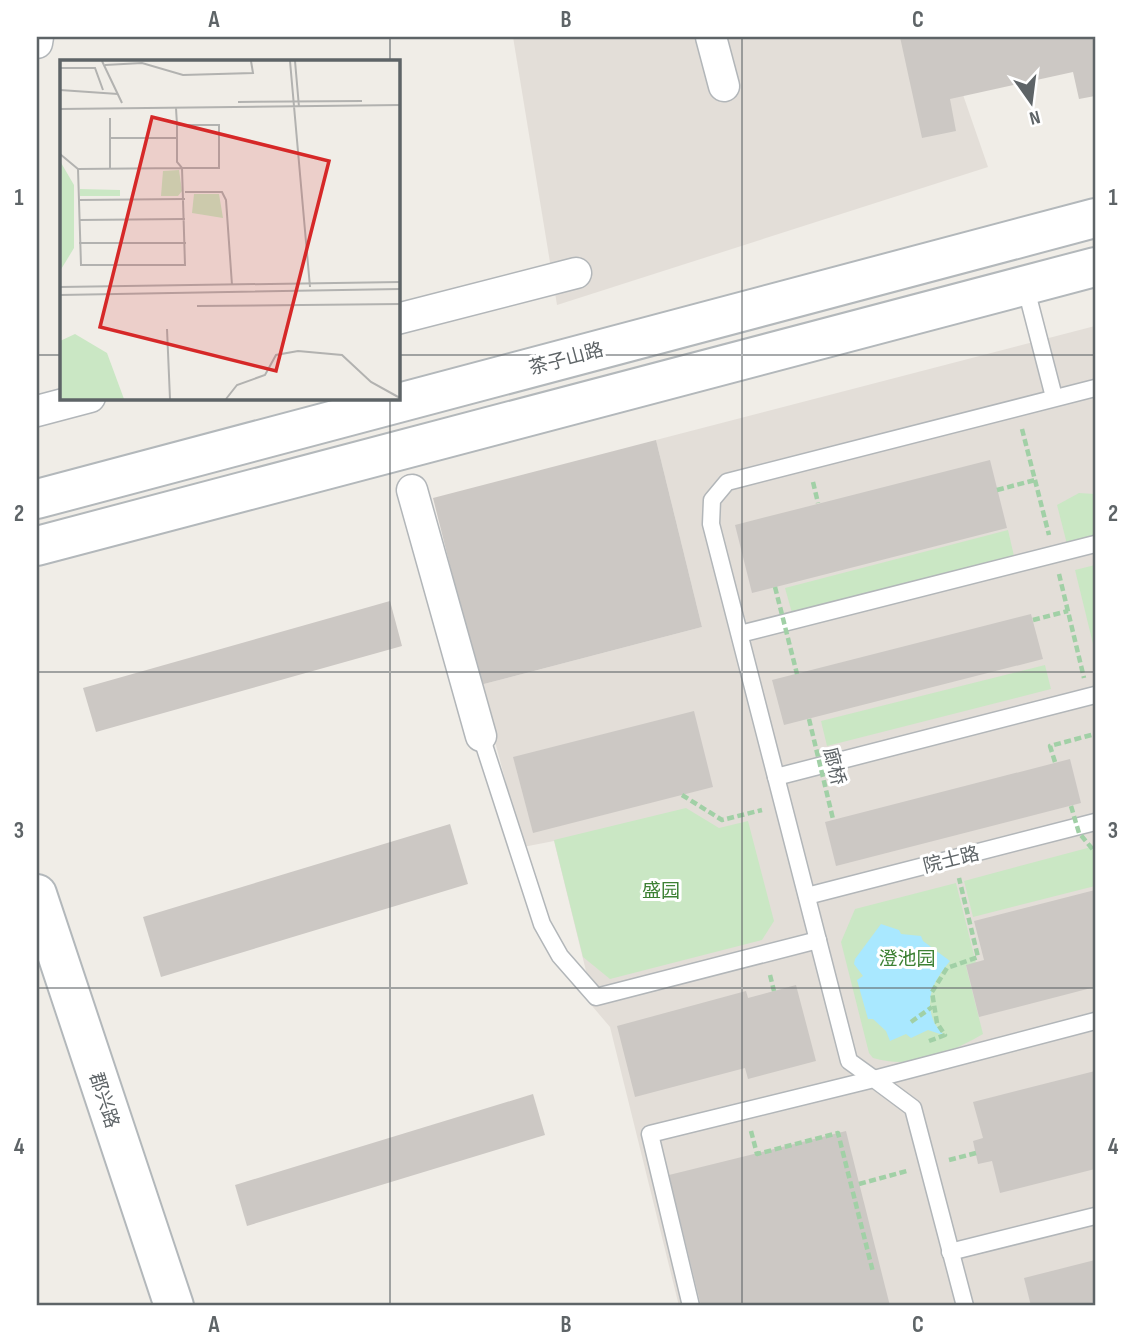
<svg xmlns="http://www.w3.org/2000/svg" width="1132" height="1343" viewBox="0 0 1132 1343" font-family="'Sofia Sans Condensed','Noto Sans SC',sans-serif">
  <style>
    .education { fill: #e3ded8 }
    .green { fill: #cae7c4 }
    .water { fill: #a9e8ff }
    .building { fill: #ccc8c4 }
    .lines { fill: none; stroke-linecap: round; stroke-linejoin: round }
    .service-casing { stroke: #b2b6b9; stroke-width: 19 }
    .minor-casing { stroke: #b2b6b9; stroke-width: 33 }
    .secondary-casing { stroke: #b3b8bb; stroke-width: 42 }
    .path { stroke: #a1d0a6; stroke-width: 4.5; stroke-dasharray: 7 3.5; stroke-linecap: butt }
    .service { stroke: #fff; stroke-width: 16 }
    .minor { stroke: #fff; stroke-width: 30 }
    .secondary { stroke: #fff; stroke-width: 38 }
    .path-bridge { stroke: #a1d0a6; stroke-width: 4.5; stroke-dasharray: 7 3.5; stroke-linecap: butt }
    .grid { fill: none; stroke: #5e6467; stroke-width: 2; stroke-opacity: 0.55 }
    .labels { text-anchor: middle; stroke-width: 6; stroke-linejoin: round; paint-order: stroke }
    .street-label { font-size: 19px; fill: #5e6467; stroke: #fff }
    .park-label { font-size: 19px; fill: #3d8134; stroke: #fff }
    .inset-road { fill: none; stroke: #b2b2b0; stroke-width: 2 }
    .view { fill: #d62828; fill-opacity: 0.15; stroke: #d62828; stroke-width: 3.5 }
    .inset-edge { fill: none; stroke: #5e6467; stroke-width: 3.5 }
    .neatline { fill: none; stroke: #5e6467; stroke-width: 2.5 }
    .grid-label { font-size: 23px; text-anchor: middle; font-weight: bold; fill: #5e6467 }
  </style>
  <rect width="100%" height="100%" fill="#f0ede7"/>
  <g class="education">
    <path d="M 513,37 L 943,37 L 988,167 L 557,305 Z"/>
    <path d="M 1095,326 L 1095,1306 L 679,1306 L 610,1027 L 570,980 L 587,975 L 554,841 L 523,847 L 480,685 L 702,627 L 656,440 Z"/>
  </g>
  <g class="green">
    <path d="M 1079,493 L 1095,494 L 1095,541 L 1068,548 L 1057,505 Z"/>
    <path d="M 1008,530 L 1014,556 L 792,613 L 785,588 Z"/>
    <path d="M 1095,565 L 1095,652 L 1075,570 Z"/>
    <path d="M 1045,665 L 1051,689 L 827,746 L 821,721 Z"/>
    <path d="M 686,808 L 719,828 L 748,821 L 774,921 L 762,940 L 610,979 L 583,957 L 554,840 Z"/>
    <path d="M 1095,846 L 1095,886 L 973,917 L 964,881 Z"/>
    <path d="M 956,883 L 976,963 L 966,966 L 983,1034 C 949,1053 914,1070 873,1058 L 869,1053 L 841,942 L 855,909 Z"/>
  </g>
  <path class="water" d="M 881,924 L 899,930 L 901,934 L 921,936 L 923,941 L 950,961 C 934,980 924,998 934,1022 C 937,1029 941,1028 943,1035 L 928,1030 L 911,1038 L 906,1034 L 890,1041 L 886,1031 L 873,1019 L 868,1019 L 857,980 L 863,976 L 854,964 L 855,959 Z"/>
  <g class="building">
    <path d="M 900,37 L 1095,37 L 1095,96 L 1079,99 L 1073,72 L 950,99 L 956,131 L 922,138 Z"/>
    <path d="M 656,440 L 702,627 L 480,685 L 433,498 Z"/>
    <path d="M 990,460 L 1007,528 L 752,593 L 735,525 Z"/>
    <path d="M 390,601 L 402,646 L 96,732 L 83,688 Z"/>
    <path d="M 1031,614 L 1043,659 L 784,725 L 772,680 Z"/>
    <path d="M 694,711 L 713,787 L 533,833 L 513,757 Z"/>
    <path d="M 1070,759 L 1081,803 L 836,866 L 825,822 Z"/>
    <path d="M 450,824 L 468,884 L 161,977 L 143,917 Z"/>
    <path d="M 1095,890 L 1095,987 L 979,1017 L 966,965 L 984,960 L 974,921 Z"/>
    <path d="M 796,985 L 816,1061 L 748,1079 L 745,1068 L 635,1097 L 617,1026 L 746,991 L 748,998 Z"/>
    <path d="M 1095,1071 L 1095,1169 L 1000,1193 L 992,1161 L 978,1164 L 973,1141 L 983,1138 L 973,1102 Z"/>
    <path d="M 533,1094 L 545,1135 L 247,1226 L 235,1185 Z"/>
    <path d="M 846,1131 L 890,1306 L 701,1306 L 669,1175 Z"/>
    <path d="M 1095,1260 L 1095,1306 L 1031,1306 L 1024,1278 Z"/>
  </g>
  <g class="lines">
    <g class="service-casing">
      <g id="service">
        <path d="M 1025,285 L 1054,397"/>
        <path d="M 1095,388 L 727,482 L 712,500 L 711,524 L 849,1061 L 874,1079 L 1095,1021"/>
        <path d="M 740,634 L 1095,544"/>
        <path d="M 481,736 L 542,924 L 560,956 L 596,997 L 818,940"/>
        <path d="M 776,777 L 1095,695"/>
        <path d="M 807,896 L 1095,822"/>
        <path d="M 950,1252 L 1095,1216"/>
        <path d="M 691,1306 L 650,1134 L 874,1079 L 913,1108 L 965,1306"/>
      </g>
    </g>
    <g class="minor-casing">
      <g id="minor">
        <path d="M 711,37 L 724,86"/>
        <path d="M 37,43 L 38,37"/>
        <path d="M 397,319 L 576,273"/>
        <path d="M 37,411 L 90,397"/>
        <path d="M 412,490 L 481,736"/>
      </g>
    </g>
    <g class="secondary-casing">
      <g id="secondary">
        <path d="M 37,499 L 1095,218"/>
        <path d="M 37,546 L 1095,267"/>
        <path d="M 37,894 L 174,1306"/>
      </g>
    </g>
    <g class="path">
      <path d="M 1022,429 L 1049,535"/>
      <path d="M 813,482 L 818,503"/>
      <path d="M 997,490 L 1035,480"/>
      <path d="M 1059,574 L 1084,678"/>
      <path d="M 1033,620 L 1068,611"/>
      <path d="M 1055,762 L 1050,746 L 1095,734"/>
      <path d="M 682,795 L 722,820 L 762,810"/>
      <path d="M 770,975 L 774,991"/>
      <path d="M 911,1022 L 932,1007"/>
      <path d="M 929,1041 L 945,1035 L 937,1023 L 932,992 L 947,968 L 978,957 L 959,878"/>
      <path d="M 751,1131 L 757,1154 L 838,1133 L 873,1272"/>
      <path d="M 949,1160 L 976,1153"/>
      <path d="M 859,1184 L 907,1171"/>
    </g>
    <use href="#service" class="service"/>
    <use href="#minor" class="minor"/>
    <use href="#secondary" class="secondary"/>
    <g class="path-bridge">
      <path d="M 775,587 L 797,674"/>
      <path d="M 809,719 L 833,819"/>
      <path d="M 1071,806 L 1079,833 L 1095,852"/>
    </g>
  </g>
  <path class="grid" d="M 390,37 L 390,61M 742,37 L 742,1306M 37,355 L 61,355M 397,355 L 1095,355M 390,397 L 390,1306M 37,672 L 1095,672M 37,988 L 1095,988"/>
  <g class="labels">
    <g class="street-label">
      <text transform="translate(566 358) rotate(-15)" y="7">茶子山路</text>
      <text transform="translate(835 766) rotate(76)" y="7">廊桥</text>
      <text transform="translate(951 859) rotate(-14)" y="7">院士路</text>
      <text transform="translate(105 1100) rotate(72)" y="7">郡兴路</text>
    </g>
    <g class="park-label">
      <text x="661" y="897">盛园</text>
      <text x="907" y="965">澄池园</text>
    </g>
  </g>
  <g transform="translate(60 60)">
    <rect width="340" height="340" fill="#f0ede7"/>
    <path d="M 0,101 L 14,125 L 14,188 L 0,211 ZM 119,110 L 122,131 L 118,136 L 101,136 L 103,111 ZM 20,129 L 60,130 L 60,136 L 20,136 ZM 134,134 L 159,134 L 163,158 L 132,153 ZM 15,274 L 47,293 L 64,339 L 0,339 L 0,281 Z" fill="#cae7c4"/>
    <path class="inset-road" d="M 42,1 L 62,43M 230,1 L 250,227M 235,1 L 239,47M 45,5 L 82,3 L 123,15 L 193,13 L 191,1M 0,8 L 35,8 L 43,30M 0,30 L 58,34M 178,42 L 302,41M 116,48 L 117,65 L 117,102 L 122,108 L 159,108 L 159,65 L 117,65M 0,49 L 340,45M 50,78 L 117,78M 0,94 L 18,109 L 122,108 L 125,205 L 21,205 L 18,109M 50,109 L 50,58M 125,132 L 162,132 L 166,140 L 172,225M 18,140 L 125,139M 19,160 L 125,159M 19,183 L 126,183M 0,227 L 340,222M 0,235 L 340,229M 137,246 L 340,244M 107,269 L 110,339M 166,339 L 177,325 L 205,315 L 216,295 L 238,291 L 282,295 L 311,322 L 340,338"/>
    <path class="view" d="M 92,57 L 269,101 L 216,311 L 40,267 Z"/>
    <rect width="340" height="340" class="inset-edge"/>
  </g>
  <rect width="1132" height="1343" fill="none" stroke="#ffffff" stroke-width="77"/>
  <g transform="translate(1031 102) rotate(166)" stroke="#ffffff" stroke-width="5" paint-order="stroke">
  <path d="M0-5L12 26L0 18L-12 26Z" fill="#5e6467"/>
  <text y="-10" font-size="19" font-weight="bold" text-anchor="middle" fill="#5e6467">N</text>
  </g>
  <rect x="38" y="38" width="1056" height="1266" class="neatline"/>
  <g class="grid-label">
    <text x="214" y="27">A</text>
    <text x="566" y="27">B</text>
    <text x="918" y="27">C</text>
    <text x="19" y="205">1</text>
    <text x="1113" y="205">1</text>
    <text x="19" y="521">2</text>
    <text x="1113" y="521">2</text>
    <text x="19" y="838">3</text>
    <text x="1113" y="838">3</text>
    <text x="19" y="1154">4</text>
    <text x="1113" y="1154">4</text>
    <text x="214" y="1332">A</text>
    <text x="566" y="1332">B</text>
    <text x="918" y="1332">C</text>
  </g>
</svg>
